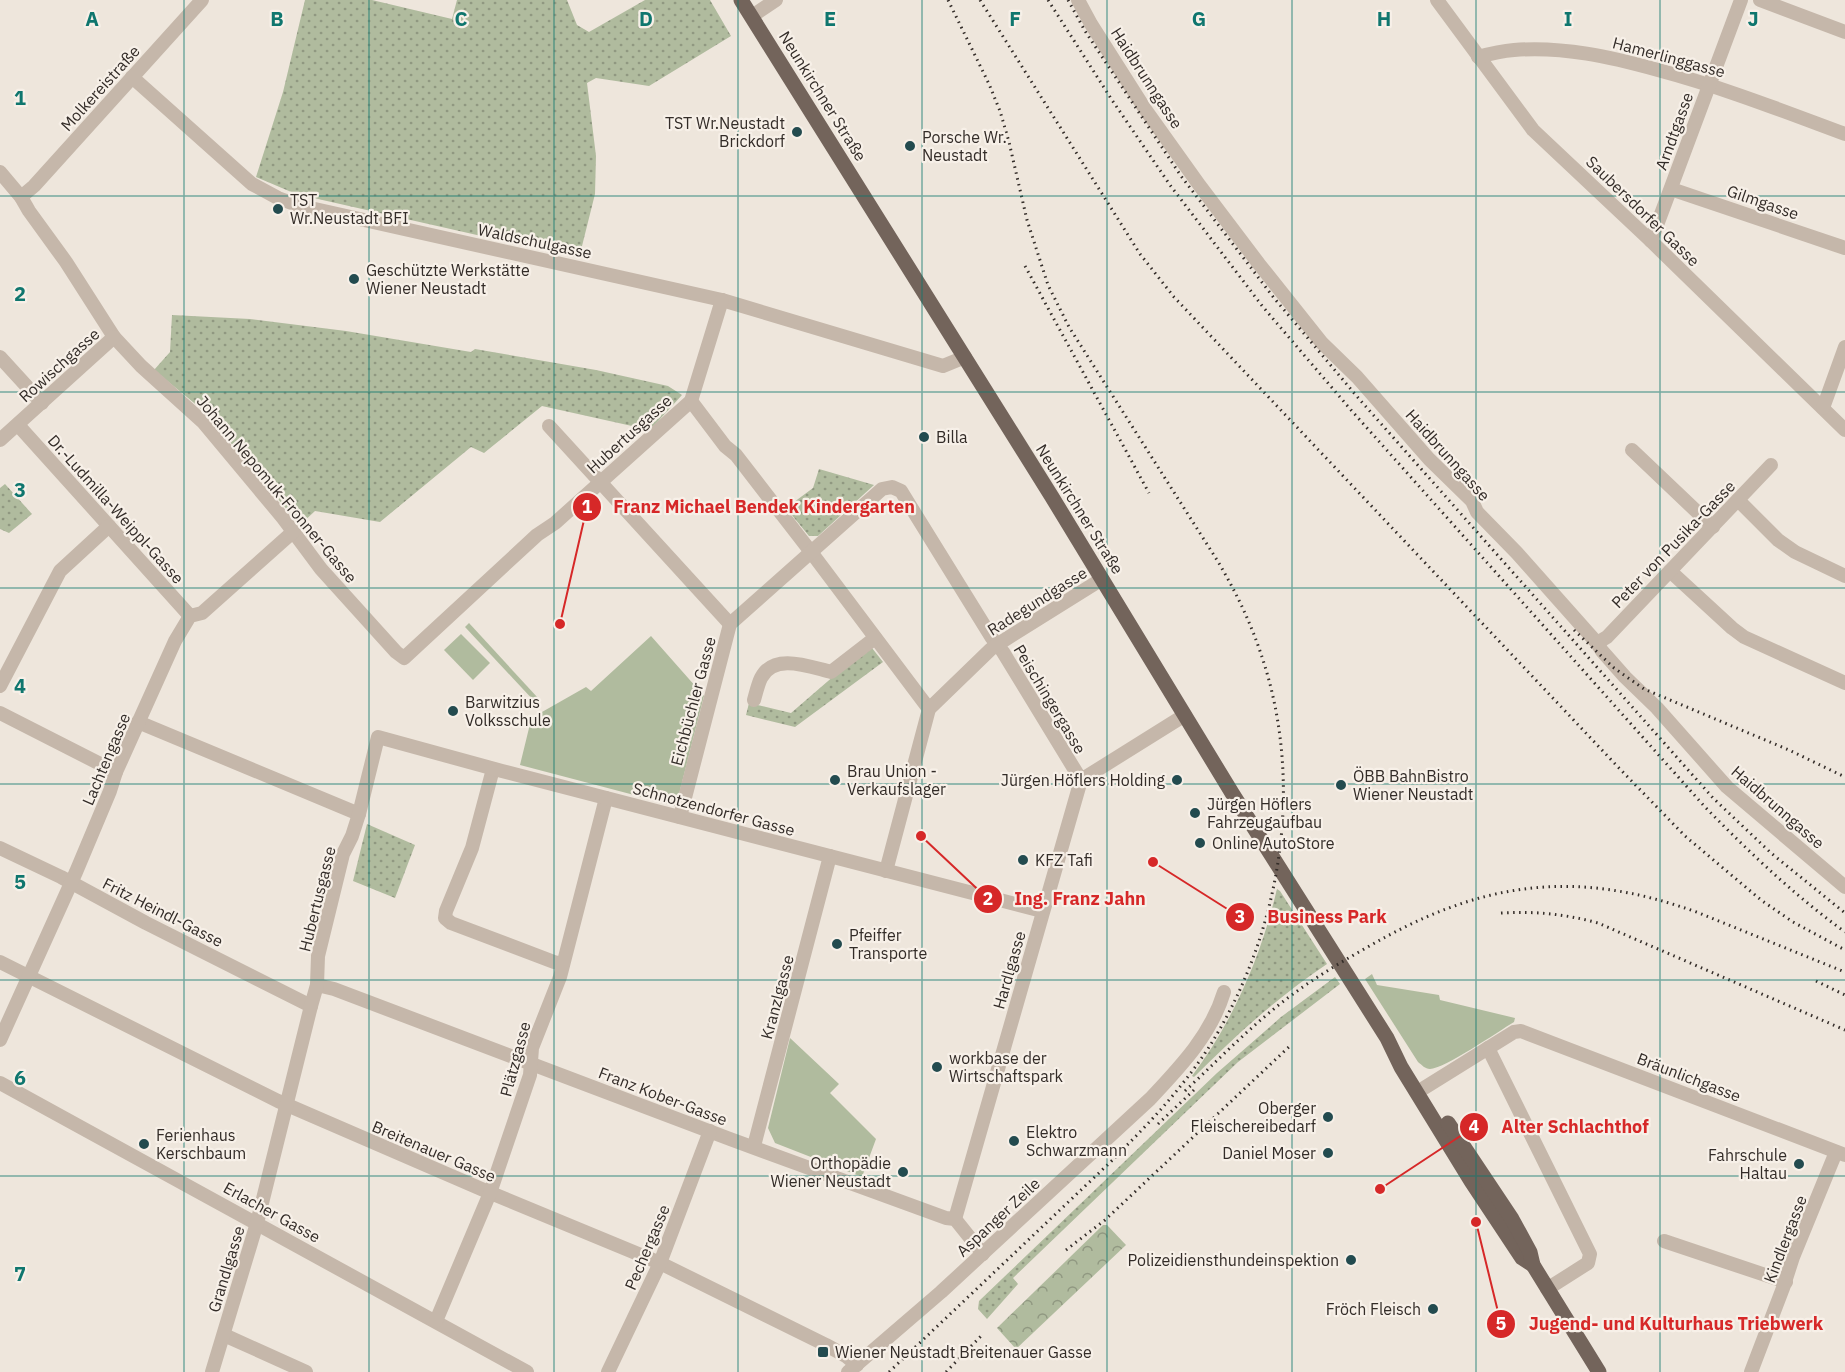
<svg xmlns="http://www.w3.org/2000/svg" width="1845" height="1372" viewBox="0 0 1845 1372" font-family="'IBM Plex Sans',sans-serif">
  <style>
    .grass { fill: url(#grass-dots) }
    .forest { fill: url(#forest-crowns) }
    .park { fill: #b0bb9e }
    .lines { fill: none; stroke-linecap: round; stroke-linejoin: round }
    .minor { stroke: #c5b7aa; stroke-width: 14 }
    .major { stroke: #73645b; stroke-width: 15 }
    .rail { stroke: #332c28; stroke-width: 3; stroke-dasharray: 1.5 4.5; stroke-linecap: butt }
    .grid { fill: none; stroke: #0f766e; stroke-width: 1.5; stroke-opacity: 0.55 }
    .poi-dot { fill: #234b4f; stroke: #f7f0e8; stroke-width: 2 }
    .labels { text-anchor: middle; stroke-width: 4.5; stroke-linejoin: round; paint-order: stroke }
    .street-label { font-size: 16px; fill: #332c28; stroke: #f7f0e8 }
    .poi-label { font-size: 16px; fill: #332c28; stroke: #f7f0e8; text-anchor: start }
    .grid-label { font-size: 20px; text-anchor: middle; font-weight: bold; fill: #0f766e; stroke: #f7f0e8; stroke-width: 4.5; stroke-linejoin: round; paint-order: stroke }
    .leader { fill: none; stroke: #d62828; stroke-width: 2 }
    .callout-dot { fill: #d62828; stroke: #f7f0e8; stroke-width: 2 }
    .mark-label { font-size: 18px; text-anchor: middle; font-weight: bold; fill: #fff }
    .callout-label { font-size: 18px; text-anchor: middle; font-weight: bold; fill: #d62828; stroke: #f7f0e8; stroke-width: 4.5; stroke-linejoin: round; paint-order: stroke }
  </style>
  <defs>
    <pattern id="grass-dots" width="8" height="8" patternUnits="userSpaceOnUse" patternTransform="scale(1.5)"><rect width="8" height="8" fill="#b0bb9e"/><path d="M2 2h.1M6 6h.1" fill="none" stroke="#909881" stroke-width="1.8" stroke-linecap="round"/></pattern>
    <pattern id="forest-crowns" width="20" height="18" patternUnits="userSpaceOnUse" patternTransform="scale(1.5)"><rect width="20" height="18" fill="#b0bb9e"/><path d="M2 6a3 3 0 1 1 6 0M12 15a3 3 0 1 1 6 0" fill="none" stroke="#909881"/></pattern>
  </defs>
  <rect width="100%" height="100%" fill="#eee6dc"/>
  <g class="grass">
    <path d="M 305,0 L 372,0 L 452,19 L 457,0 L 567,0 L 577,25 L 589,32 L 645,0 L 710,0 L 731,36 L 649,86 L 596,78 L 587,83 L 596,156 L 595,194 L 579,258 L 296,194 L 256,177 L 283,92 Z"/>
    <path d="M 172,315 L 250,319 L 346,331 L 471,352 L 475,349 L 596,370 L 668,386 L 682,395 L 650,430 L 542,406 L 484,453 L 471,447 L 380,522 L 315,511 L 300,525 L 214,423 L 199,407 L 154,370 L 170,352 Z"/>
    <path d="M 819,469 L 874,485 L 818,536 L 809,536 L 786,508 L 813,488 Z"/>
    <path d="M 5,484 L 32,514 L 9,533 L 0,529 L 0,488 Z"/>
    <path d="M 872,648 L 883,662 L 795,727 L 746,715 L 749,703 L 791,713 L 835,675 Z"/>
    <path d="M 367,824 L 415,845 L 395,898 L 353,881 Z"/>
    <path d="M 1277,889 L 1280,891 L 1327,964 C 1278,997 1236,1035 1194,1077 L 1192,1076 C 1234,1020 1261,956 1277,889 Z"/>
    <path d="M 1335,977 L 1340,984 L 1238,1062 L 1013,1278 L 1018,1284 L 987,1319 L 978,1309 L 979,1301 L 1217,1073 L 1281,1017 Z"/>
  </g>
  <path class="forest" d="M 1103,1225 L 1107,1225 L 1126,1245 L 1016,1349 L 997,1328 Z"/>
  <g class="park">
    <path d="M 469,623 L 538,698 L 535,702 L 465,627 Z"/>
    <path d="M 461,634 L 490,663 L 473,680 L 444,650 Z"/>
    <path d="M 651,636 L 704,696 L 676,806 L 520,765 L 530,724 L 542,712 L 586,687 L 591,691 Z"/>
    <path d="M 1372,974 L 1377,985 L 1439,995 L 1440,1000 L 1515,1018 L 1514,1022 C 1499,1031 1444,1069 1430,1069 C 1425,1069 1422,1065 1418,1062 L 1365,979 Z"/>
    <path d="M 790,1038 L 839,1084 L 830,1093 L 876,1139 L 862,1177 L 775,1143 L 768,1128 Z"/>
  </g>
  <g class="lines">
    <g class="minor">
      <path d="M 1078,0 L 1091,24 L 1145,109 L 1200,186 L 1259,264 L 1322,343 L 1357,377 L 1429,459 L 1472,501 L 1477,512 L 1517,553 L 1597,643 L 1602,651 L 1625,677 L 1657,708 L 1727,787 L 1845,887"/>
      <path d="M 1437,0 L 1533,130 L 1651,241 L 1845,430"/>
      <path d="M 1760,0 L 1845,32"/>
      <path d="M 752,16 L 776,0"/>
      <path d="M 1478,57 C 1489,54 1502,51 1514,50 C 1563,46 1611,57 1658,70 C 1722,87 1783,111 1845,134"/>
      <path d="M 132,77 L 252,184 L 278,198 L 297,205 L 722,300 L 943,366 L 965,357"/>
      <path d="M 0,172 L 21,197 L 29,211 L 66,262 L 114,337 L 141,366 L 203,422 L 283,518 L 321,569 L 396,652 L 404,658 L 537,535 L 555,523 L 691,401 L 722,300"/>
      <path d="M 1671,189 L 1845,248"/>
      <path d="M 21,197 L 34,186 L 202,0"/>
      <path d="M 1651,241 L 1741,0"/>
      <path d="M 0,357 L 42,403"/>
      <path d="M 691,401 L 725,446 L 736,455 L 811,552 L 929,709"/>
      <path d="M 1823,408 L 1845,347"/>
      <path d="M 18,425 L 190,616"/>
      <path d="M 549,426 L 730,624"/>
      <path d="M 0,440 L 114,337"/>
      <path d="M 1632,450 L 1713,527"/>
      <path d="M 1738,500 L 1778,540 L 1795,552 L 1845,576"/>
      <path d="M 1670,571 L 1732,628 L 1744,637 L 1845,683"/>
      <path d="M 1597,643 L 1607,637 L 1771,465"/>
      <path d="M 0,686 L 60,571 L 109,526"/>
      <path d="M 754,700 C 756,693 758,684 761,678 C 774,652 810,667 831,672 L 875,638"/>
      <path d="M 0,713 L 116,772"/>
      <path d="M 138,722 L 359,814"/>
      <path d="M 493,769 L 472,848 L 446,911 L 445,918 L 451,923 L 554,962 L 563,964"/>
      <path d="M 680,817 L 730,624 L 882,489 L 892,487 L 901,491 L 992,638 L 1003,652 L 1081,780"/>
      <path d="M 0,848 L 61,877 L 146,923 L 311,1006"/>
      <path d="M 886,871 L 929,709 L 991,649 L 1003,641 L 1102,579"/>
      <path d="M 0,962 L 278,1101 L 486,1191 L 660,1263 L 826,1345 L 846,1356 L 857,1365"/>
      <path d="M 317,985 L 334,989 L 730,1139 L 946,1218 L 955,1219 L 983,1254"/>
      <path d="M 0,1040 L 76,872 L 110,791 L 116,772 L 175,641 L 190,616 L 202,613 L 294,531"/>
      <path d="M 1488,1048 L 1590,1254 L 1588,1263 L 1547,1289"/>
      <path d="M 0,1083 L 527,1372"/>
      <path d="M 1424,1088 L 1514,1032 L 1521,1031 L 1845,1155"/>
      <path d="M 754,1146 L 830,856"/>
      <path d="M 955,1219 L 1081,780 L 1185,715"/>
      <path d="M 1664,1241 L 1786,1282"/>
      <path d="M 436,1321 L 490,1193 L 530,1075 L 532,1048 L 560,977 L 606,798"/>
      <path d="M 224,1335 L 306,1372"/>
      <path d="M 212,1372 L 257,1223 L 311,1006 L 317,985 L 318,956 L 343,854 L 352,836 L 359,814 L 378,737 L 502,771 L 1042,911"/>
      <path d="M 608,1372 L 660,1263 L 710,1131"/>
      <path d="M 848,1372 L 941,1292 L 1150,1099 C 1180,1067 1211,1035 1224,992"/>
      <path d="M 1751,1372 L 1783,1288 L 1793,1257 L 1836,1152"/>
    </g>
    <g class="major">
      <path d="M 741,0 L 1052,497 L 1232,793 L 1387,1038 L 1401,1067 L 1471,1181 L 1522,1258 L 1533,1265"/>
      <path d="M 1448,1123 L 1512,1219 L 1530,1252 L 1533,1265 L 1599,1372"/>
    </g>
    <g class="rail">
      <path d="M 948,0 L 989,84 L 1000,111 L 1009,142 L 1027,220 L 1048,285 L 1069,327 L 1217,560 C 1235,590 1250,621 1261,654 C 1305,783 1282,929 1211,1044 C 1184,1086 1150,1123 1114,1158"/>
      <path d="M 980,0 L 1140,254 L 1174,297 L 1618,767 L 1685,836 L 1761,900 L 1793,922 L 1845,950"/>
      <path d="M 1048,0 L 1112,100 L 1170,185 L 1263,307 L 1351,410 L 1705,807 C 1749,852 1794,895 1845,932"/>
      <path d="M 1068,0 L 1085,31 L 1181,176 L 1274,298 L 1360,400 L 1713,798 L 1771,853 L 1845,913"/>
      <path d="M 1025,266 L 1149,493"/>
      <path d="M 1574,630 L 1614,668 L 1644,689 L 1789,750 L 1845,777"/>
      <path d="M 1501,913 C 1535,911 1565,914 1598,923 L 1845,1030"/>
      <path d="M 1816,981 L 1845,995"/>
      <path d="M 1185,1091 C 1215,1063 1243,1034 1275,1008 C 1303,985 1334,966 1366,948 C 1479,882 1574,867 1699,913 L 1845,972"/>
      <path d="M 1158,1124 L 1195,1089"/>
      <path d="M 1066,1250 L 1105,1220 L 1292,1044"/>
      <path d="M 889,1372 L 1120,1153"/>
      <path d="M 946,1372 L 983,1334"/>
    </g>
  </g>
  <path class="grid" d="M 184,0 L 184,1372M 369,0 L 369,1372M 554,0 L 554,1372M 738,0 L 738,1372M 922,0 L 922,1372M 1107,0 L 1107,1372M 1292,0 L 1292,1372M 1476,0 L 1476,1372M 1660,0 L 1660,1372M 0,196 L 1845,196M 0,392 L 1845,392M 0,588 L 1845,588M 0,784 L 1845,784M 0,980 L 1845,980M 0,1176 L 1845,1176"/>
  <g class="poi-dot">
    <circle cx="797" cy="132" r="6"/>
    <circle cx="910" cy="146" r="6"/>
    <circle cx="278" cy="209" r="6"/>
    <circle cx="354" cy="279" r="6"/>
    <circle cx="924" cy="437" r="6"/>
    <circle cx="453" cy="711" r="6"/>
    <circle cx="835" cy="780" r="6"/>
    <circle cx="1177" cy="780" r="6"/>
    <circle cx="1341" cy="785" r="6"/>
    <circle cx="1195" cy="813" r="6"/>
    <circle cx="1200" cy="843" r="6"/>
    <circle cx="1023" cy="860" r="6"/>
    <circle cx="837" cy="944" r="6"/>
    <circle cx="937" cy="1067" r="6"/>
    <circle cx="1328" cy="1117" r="6"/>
    <circle cx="1014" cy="1141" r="6"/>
    <circle cx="144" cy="1144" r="6"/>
    <circle cx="1328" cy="1153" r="6"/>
    <circle cx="1799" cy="1164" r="6"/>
    <circle cx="903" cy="1172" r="6"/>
    <circle cx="1351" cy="1260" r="6"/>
    <circle cx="1433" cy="1309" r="6"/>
    <rect x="817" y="1346" width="12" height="12" rx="3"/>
  </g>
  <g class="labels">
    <g class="street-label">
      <text transform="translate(1669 57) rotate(15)" y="6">Hamerlinggasse</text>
      <text transform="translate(1147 78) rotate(57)" y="6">Haidbrunngasse</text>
      <text transform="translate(100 88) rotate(-48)" y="6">Molkereistraße</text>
      <text transform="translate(823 96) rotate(58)" y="6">Neunkirchner Straße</text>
      <text transform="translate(1674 131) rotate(-70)" y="6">Arndtgasse</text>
      <text transform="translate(1763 202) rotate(19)" y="6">Gilmgasse</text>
      <text transform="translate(1643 211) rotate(44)" y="6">Saubersdorfer Gasse</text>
      <text transform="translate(535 241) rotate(12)" y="6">Waldschulgasse</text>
      <text transform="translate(59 365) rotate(-42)" y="6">Rowischgasse</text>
      <text transform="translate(629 434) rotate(-42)" y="6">Hubertusgasse</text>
      <text transform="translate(1448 455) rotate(48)" y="6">Haidbrunngasse</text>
      <text transform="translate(277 489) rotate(50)" y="6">Johann Nepomuk-Fronner-Gasse</text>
      <text transform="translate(116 509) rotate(48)" y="6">Dr.-Ludmilla-Weippl-Gasse</text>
      <text transform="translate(1080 509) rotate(58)" y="6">Neunkirchner Straße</text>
      <text transform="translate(1673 544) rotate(-46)" y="6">Peter von Pusika-Gasse</text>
      <text transform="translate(1037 601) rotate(-32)" y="6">Radegundgasse</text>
      <text transform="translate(1050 699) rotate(59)" y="6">Peischingergasse</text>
      <text transform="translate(693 701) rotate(-75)" y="6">Eichbüchler Gasse</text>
      <text transform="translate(106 759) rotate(-67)" y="6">Lachtengasse</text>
      <text transform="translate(1778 807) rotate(41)" y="6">Haidbrunngasse</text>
      <text transform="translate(714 809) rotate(15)" y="6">Schnotzendorfer Gasse</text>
      <text transform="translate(317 899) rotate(-76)" y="6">Hubertusgasse</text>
      <text transform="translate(163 912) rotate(27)" y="6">Fritz Heindl-Gasse</text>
      <text transform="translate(1009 970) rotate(-74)" y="6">Hardlgasse</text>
      <text transform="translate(777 997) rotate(-75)" y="6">Kranzlgasse</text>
      <text transform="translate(515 1059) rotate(-75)" y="6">Plätzgasse</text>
      <text transform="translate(1689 1077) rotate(21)" y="6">Bräunlichgasse</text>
      <text transform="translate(663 1096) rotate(21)" y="6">Franz Kober-Gasse</text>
      <text transform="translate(434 1151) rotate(23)" y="6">Breitenauer Gasse</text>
      <text transform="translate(272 1212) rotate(29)" y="6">Erlacher Gasse</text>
      <text transform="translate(998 1217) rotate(-43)" y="6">Aspanger Zeile</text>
      <text transform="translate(1785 1239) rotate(-69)" y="6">Kindlergasse</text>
      <text transform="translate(647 1247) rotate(-67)" y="6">Pechergasse</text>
      <text transform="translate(226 1269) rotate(-73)" y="6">Grandlgasse</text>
    </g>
    <g class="poi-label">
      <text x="785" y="129" text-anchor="end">TST Wr.Neustadt<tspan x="785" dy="18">Brickdorf</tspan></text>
      <text x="922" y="143">Porsche Wr.<tspan x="922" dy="18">Neustadt</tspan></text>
      <text x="290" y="206">TST<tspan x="290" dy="18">Wr.Neustadt BFI</tspan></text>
      <text x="366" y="276">Geschützte Werkstätte<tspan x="366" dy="18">Wiener Neustadt</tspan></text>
      <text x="936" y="443">Billa</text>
      <text x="465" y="708">Barwitzius<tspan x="465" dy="18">Volksschule</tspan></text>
      <text x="847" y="777">Brau Union -<tspan x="847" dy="18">Verkaufslager</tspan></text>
      <text x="1353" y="782">ÖBB BahnBistro<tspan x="1353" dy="18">Wiener Neustadt</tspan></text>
      <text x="1165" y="786" text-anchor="end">Jürgen Höflers Holding</text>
      <text x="1207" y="810">Jürgen Höflers<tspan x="1207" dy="18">Fahrzeugaufbau</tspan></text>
      <text x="1212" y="849">Online AutoStore</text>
      <text x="1035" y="866">KFZ Tafi</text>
      <text x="849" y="941">Pfeiffer<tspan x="849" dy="18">Transporte</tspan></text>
      <text x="949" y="1064">workbase der<tspan x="949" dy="18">Wirtschaftspark</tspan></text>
      <text x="1316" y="1114" text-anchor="end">Oberger<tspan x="1316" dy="18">Fleischereibedarf</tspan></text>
      <text x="1026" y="1138">Elektro<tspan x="1026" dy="18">Schwarzmann</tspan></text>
      <text x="156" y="1141">Ferienhaus<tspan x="156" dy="18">Kerschbaum</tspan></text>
      <text x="1316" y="1159" text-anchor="end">Daniel Moser</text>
      <text x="1787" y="1161" text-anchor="end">Fahrschule<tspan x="1787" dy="18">Haltau</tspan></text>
      <text x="891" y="1169" text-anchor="end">Orthopädie<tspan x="891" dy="18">Wiener Neustadt</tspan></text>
      <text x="1339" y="1266" text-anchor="end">Polizeidiensthundeinspektion</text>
      <text x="1421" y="1315" text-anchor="end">Fröch Fleisch</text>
      <text x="835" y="1358">Wiener Neustadt Breitenauer Gasse</text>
    </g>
  </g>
  <g class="grid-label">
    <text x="92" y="26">A</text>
    <text x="277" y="26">B</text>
    <text x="461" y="26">C</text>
    <text x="646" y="26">D</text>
    <text x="830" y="26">E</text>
    <text x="1015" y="26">F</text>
    <text x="1199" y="26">G</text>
    <text x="1384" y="26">H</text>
    <text x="1568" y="26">I</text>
    <text x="1753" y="26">J</text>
    <text x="20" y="105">1</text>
    <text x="20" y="301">2</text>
    <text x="20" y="497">3</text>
    <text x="20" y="693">4</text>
    <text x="20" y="889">5</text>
    <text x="20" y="1085">6</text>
    <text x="20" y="1281">7</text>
  </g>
  <path class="leader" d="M560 624L587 507M921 836L988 899M1153 862L1240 917M1380 1189L1474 1127M1476 1222L1501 1324"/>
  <g class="callout-dot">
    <circle cx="560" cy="624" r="6"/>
    <circle cx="921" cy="836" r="6"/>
    <circle cx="1153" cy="862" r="6"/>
    <circle cx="1380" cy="1189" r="6"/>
    <circle cx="1476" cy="1222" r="6"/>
    <circle cx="587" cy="507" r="15"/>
    <circle cx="988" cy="899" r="15"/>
    <circle cx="1240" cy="917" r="15"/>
    <circle cx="1474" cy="1127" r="15"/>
    <circle cx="1501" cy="1324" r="15"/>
  </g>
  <g class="mark-label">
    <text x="587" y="513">1</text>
    <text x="988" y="905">2</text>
    <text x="1240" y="923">3</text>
    <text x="1474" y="1133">4</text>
    <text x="1501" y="1330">5</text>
  </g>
  <g class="callout-label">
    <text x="764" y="513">Franz Michael Bendek Kindergarten</text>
    <text x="1080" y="905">Ing. Franz Jahn</text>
    <text x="1327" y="923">Business Park</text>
    <text x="1575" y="1133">Alter Schlachthof</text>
    <text x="1676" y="1330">Jugend- und Kulturhaus Triebwerk</text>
  </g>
</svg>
